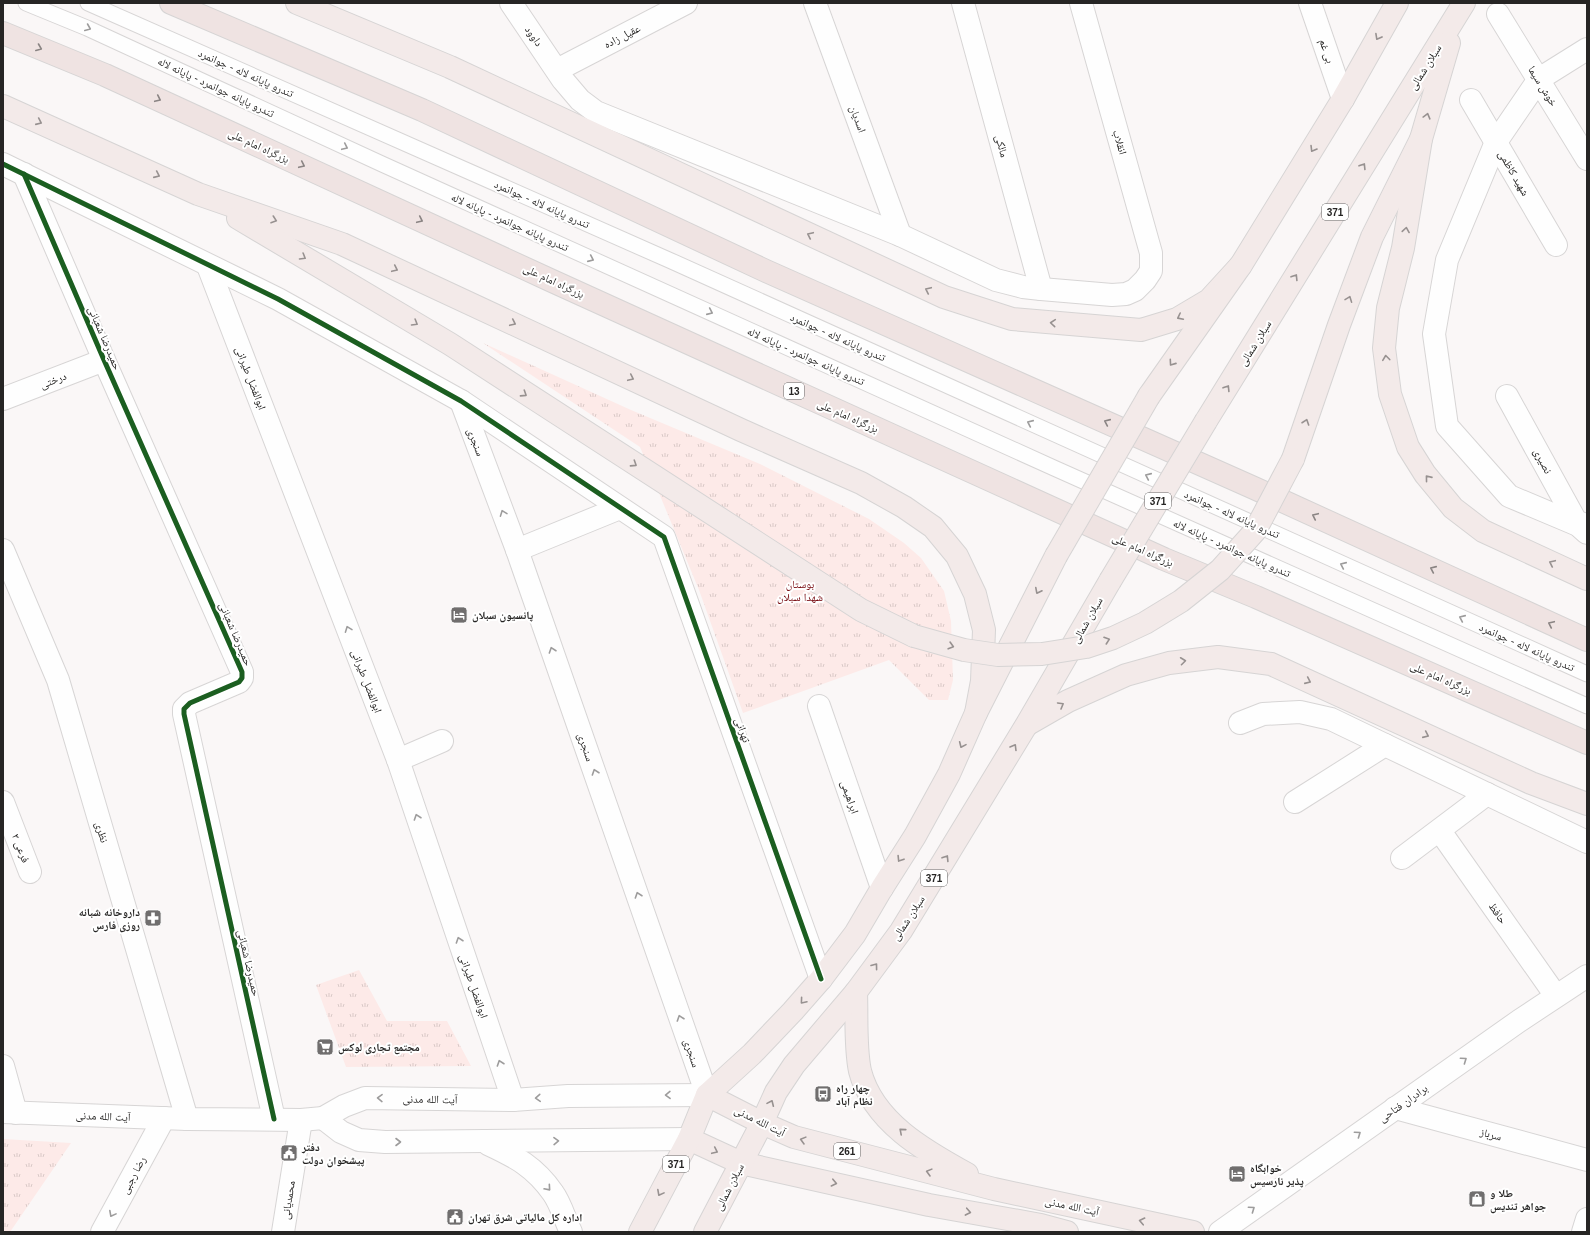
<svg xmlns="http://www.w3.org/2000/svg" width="1590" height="1235" viewBox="0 0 1590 1235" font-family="Arial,'Noto Naskh Arabic',sans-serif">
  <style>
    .park { fill: url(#park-tufts) }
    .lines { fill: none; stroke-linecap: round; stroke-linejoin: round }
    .service-casing { stroke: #d7d5d5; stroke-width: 17 }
    .minor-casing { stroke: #d7d5d5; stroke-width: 24 }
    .secondary-casing { stroke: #d7d5d5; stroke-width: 24 }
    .primary-casing { stroke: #d6d4d4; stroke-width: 24 }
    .trunk-casing { stroke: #d6d4d4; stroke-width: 24 }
    .service { stroke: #fefefe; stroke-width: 15 }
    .minor { stroke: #fefefe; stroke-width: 22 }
    .secondary { stroke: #fefefe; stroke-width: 22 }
    .primary { stroke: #f3eae9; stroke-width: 22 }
    .trunk { stroke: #efe3e2; stroke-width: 22 }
    .primary-bridge-casing { stroke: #d6d4d4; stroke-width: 24; stroke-linecap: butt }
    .primary-bridge { stroke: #f3eae9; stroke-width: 22 }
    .cycleway-casing { stroke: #fff; stroke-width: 8 }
    .cycleway { stroke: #1b5e20; stroke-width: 5 }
    .oneway { stroke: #9d9c9c }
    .oneway2 { stroke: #979190 }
    .oneway3 { stroke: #8a8483 }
    .labels { text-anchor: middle; stroke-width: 4; stroke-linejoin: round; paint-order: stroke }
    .shield { fill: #fff; stroke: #676666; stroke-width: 1 }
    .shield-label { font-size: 10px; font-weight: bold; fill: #262524 }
    .street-label { font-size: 11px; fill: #262524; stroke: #fff }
    .park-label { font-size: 11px; fill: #76080e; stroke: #fff }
    .poi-label { font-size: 11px; font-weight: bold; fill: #262524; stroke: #fff; text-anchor: start }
  </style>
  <defs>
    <pattern id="park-tufts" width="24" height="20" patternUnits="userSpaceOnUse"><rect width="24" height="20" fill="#fdeae8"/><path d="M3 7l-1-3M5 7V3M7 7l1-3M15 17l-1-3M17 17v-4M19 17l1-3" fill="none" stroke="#d9c9c7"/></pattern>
  </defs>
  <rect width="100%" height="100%" fill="#faf7f7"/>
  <g class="park">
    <path d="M 483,343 L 631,410 L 760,464 L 869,519 L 904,543 L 921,558 L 944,591 L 951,621 L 953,680 L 948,700 L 929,700 L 889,660 L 743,713 L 699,590 L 640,447 Z"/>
    <path d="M 359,970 L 387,1021 L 447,1021 L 471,1066 L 346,1067 L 316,985 Z"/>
    <path d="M 3,1139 L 71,1143 L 10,1232 L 3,1232 Z"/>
  </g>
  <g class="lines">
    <g class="service-casing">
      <g id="service">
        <path d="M 26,3 L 87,28 L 382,164 L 1054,468 L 1587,706"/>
        <path d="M 88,3 L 669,260 L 1587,674"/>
      </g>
    </g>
    <g class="minor-casing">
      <g id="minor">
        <path d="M 511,3 L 563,80 L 580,100 L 596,112 L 900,235 L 996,280 L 1023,287 L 1041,289 L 1112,295 L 1126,294 L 1135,290 L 1145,280 L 1151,271 L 1151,253 L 1081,3"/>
        <path d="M 815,3 L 900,235"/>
        <path d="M 963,3 L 1041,289"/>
        <path d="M 1310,3 L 1343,99"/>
        <path d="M 1498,14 L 1587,159"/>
        <path d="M 1587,49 L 1539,79 L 1496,142 L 1447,260 L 1434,334 L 1447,426 L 1509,496 L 1578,525 L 1587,533"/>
        <path d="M 557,70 L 686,3"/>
        <path d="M 1471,100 L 1556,245"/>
        <path d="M 3,164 L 278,299 L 461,401 L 664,537 L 821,979"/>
        <path d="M 24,174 L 104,360 L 242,672 L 242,678 L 239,682 L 190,703 L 184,709 L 184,714 L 274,1119"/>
        <path d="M 208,266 L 398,760 L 513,1100"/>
        <path d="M 1507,396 L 1578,525 L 1581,523"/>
        <path d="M 3,399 L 104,360"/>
        <path d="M 461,401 L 517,550 L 707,1095"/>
        <path d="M 3,550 L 58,680 L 187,1119"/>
        <path d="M 517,550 L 620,508"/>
        <path d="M 819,706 L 882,888"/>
        <path d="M 1240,723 L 1263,714 L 1300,712 L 1331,719 L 1385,745"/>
        <path d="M 398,760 L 442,741"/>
        <path d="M 3,802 L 30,872"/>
        <path d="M 1295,802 L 1385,745 L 1587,842"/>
        <path d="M 1440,831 L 1556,996"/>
        <path d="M 1402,858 L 1487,794"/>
        <path d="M 3,1066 L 16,1113"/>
        <path d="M 1395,1108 L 1587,1160"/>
        <path d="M 102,1232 L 164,1118"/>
        <path d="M 283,1232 L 301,1120"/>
        <path d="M 1220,1232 L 1519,1021 L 1587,976"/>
        <path d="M 1583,1232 L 1587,1219"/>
      </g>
    </g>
    <g class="secondary-casing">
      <g id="secondary">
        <path d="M 3,1112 L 187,1119 L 301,1120 L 323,1118 L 344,1106 L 365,1098 L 513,1100 L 568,1096 L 707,1095"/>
        <path d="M 323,1118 L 341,1132 L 359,1140 L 385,1142 L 689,1139"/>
        <path d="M 488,1144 C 516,1157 535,1167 553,1193 C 561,1204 565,1220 571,1232"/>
      </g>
    </g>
    <g class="primary-casing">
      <g id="primary">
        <path d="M 297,3 L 450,67 L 944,297 L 1012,319 L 1141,330 L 1177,319 L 1209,300 L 1241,265"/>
        <path d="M 3,106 L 198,194 L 342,244 L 741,430 L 861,483 L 904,507 L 933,527 L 957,556 L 975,594 L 984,630 L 982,681 L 976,713"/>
        <path d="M 1421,139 L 1403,248 L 1388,308 L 1384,348 L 1390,394 L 1408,447 L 1425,474 L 1453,508 L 1483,531 L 1587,579"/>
        <path d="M 238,218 L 450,344 L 861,610 L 914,636"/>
        <path d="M 1149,396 L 1241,265 L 1343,99 L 1397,3"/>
        <path d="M 1206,421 L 1464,3"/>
        <path d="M 1293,459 L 1339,325 L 1372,237 L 1421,139 L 1449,43"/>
        <path d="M 1028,724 L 1068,701 L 1126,675 L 1169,663 L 1218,657 L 1271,664 L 1531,783 L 1587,804"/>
        <path d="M 856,992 C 857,1016 855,1048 860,1071 C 873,1122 925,1151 967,1174"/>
        <path d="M 707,1095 L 762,1123 L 794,1137 L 994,1189 L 1193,1232"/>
        <path d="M 689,1139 L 741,1163 L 929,1205 L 1041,1225 L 1067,1232"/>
        <path d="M 640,1232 L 689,1139 L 707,1095 L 752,1054 L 793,1011 L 821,979 L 855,934 L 882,888 L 915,836 L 949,774 L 976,713 L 1056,556"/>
        <path d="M 705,1232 L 762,1123 L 776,1092 L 794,1065 L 856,992 L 901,931 L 1027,724 L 1110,581"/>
      </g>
    </g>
    <g class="trunk-casing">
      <g id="trunk">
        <path d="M 171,3 L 422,110 L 766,271 L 1254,488 L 1587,640"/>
        <path d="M 3,33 L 105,75 L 550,280 L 1164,559 L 1256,597 L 1587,743"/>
      </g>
    </g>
    <use href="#service" class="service"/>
    <use href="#minor" class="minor"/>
    <use href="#secondary" class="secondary"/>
    <use href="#primary" class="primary"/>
    <use href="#trunk" class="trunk"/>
    <g class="primary-bridge-casing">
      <g id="primary-bridge">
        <path d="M 1056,556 L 1149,396"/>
        <path d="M 1110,581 L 1206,421"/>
        <path d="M 914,636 L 964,650 L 998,655 L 1042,654 L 1086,647 L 1113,638 L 1145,623 L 1181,601 L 1220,570 L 1255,531 L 1293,459"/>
      </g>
    </g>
    <use href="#primary-bridge" class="primary-bridge"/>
    <g class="cycleway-casing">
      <g id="cycleway">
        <path d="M 3,164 L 278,299 L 461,401 L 664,537 L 821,979"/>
        <path d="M 24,174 L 104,360 L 242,672 L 242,678 L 239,682 L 190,703 L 184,709 L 184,714 L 274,1119"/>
      </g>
    </g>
    <use href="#cycleway" class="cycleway"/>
  </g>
  <defs><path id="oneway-chevron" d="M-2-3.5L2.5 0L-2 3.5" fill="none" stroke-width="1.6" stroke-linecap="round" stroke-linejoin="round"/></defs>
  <g class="oneway">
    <use href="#oneway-chevron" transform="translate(88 28) rotate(23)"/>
    <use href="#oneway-chevron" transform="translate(345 147) rotate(25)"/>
    <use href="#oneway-chevron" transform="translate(591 259) rotate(24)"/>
    <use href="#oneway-chevron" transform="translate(710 312) rotate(24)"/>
    <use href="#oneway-chevron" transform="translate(1030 423) rotate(-156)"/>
    <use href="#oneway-chevron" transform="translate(1148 476) rotate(-156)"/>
    <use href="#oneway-chevron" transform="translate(503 513) rotate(-111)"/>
    <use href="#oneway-chevron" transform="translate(1343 565) rotate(-156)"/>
    <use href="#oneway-chevron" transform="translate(1462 618) rotate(-156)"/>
    <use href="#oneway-chevron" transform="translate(348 629) rotate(-111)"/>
    <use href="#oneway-chevron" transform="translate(552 650) rotate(-109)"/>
    <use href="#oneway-chevron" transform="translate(595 772) rotate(-109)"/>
    <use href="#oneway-chevron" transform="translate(417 817) rotate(-109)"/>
    <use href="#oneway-chevron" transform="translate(638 895) rotate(-109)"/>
    <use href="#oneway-chevron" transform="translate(459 940) rotate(-109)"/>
    <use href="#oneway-chevron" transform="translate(680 1018) rotate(-109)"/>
    <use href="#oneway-chevron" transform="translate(1464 1060) rotate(-35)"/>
    <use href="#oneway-chevron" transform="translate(500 1063) rotate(-109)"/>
    <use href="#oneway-chevron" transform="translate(668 1095) rotate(179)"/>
    <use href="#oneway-chevron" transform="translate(380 1098) rotate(-179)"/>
    <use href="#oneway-chevron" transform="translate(538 1098) rotate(176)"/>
    <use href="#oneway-chevron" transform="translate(1358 1134) rotate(-35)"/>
    <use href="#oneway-chevron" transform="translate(556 1141) rotate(-1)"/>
    <use href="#oneway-chevron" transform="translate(398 1142)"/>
    <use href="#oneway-chevron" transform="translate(548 1188) rotate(49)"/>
    <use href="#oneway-chevron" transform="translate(1252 1209) rotate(-35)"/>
    <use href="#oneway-chevron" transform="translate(112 1214) rotate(118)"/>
  </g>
  <g class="oneway2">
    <use href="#oneway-chevron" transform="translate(1378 37) rotate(119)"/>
    <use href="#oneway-chevron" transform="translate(1427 116) rotate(-75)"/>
    <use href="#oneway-chevron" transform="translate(39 122) rotate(24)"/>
    <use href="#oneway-chevron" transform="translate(1313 149) rotate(121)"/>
    <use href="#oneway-chevron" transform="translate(1363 166) rotate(-58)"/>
    <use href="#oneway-chevron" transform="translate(157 175) rotate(24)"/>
    <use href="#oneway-chevron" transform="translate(274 220) rotate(19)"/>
    <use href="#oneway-chevron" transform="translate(1406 230) rotate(-81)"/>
    <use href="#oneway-chevron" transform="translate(810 235) rotate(-155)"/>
    <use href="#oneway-chevron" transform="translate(303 257) rotate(31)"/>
    <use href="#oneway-chevron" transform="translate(395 269) rotate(25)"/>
    <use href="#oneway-chevron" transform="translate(1295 277) rotate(-58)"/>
    <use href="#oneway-chevron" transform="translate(928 290) rotate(-155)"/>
    <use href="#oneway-chevron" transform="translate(1349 299) rotate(-69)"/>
    <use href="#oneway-chevron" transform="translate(1180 317) rotate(153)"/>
    <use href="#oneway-chevron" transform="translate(415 323) rotate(31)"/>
    <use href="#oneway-chevron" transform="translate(513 323) rotate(25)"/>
    <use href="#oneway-chevron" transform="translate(1053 323) rotate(-175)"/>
    <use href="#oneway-chevron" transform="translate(1386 358) rotate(-97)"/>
    <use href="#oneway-chevron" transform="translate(1172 363) rotate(125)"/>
    <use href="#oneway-chevron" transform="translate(631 378) rotate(25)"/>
    <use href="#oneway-chevron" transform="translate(1227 388) rotate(-58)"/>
    <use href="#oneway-chevron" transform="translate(524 394) rotate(33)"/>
    <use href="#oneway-chevron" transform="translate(1306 422) rotate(-71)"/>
    <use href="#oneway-chevron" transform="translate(634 464) rotate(33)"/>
    <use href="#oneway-chevron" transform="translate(1428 478) rotate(-129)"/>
    <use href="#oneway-chevron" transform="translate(1552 563) rotate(-155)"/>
    <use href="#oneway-chevron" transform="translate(1038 591) rotate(117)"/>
    <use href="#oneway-chevron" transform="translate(1107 640) rotate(-19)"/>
    <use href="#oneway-chevron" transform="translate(951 646) rotate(16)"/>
    <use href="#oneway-chevron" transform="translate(1183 661) rotate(-7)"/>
    <use href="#oneway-chevron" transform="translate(1308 681) rotate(24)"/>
    <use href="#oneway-chevron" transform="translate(1061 705) rotate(-30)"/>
    <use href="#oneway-chevron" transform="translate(1426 735) rotate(24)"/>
    <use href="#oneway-chevron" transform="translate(962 745) rotate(114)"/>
    <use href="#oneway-chevron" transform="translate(1014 747) rotate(-59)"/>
    <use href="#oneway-chevron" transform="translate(946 858) rotate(-58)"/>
    <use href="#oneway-chevron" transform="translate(900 859) rotate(122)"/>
    <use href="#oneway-chevron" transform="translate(875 966) rotate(-53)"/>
    <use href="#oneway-chevron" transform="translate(803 1001) rotate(130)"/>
    <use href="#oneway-chevron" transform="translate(771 1103) rotate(-66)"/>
    <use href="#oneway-chevron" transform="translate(902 1131) rotate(-139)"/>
    <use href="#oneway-chevron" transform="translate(803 1140) rotate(-165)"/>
    <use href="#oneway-chevron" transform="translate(715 1151) rotate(25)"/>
    <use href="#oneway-chevron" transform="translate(929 1172) rotate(-165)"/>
    <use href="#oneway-chevron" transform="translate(834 1183) rotate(13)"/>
    <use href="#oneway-chevron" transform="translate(660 1193) rotate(118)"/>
    <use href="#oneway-chevron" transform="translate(968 1212) rotate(11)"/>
    <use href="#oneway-chevron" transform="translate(1142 1221) rotate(-168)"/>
  </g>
  <g class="oneway3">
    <use href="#oneway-chevron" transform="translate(39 48) rotate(22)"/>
    <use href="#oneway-chevron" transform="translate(158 99) rotate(25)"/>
    <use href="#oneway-chevron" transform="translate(302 165) rotate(25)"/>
    <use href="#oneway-chevron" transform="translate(420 220) rotate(25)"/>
    <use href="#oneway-chevron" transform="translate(1107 422) rotate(-156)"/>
    <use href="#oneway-chevron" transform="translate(1315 516) rotate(-155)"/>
    <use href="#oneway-chevron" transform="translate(1433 569) rotate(-156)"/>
    <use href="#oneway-chevron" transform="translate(1551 624) rotate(-155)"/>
  </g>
  <defs>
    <g id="hotel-square" transform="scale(0.9)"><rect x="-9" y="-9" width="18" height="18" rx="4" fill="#706e6e" stroke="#fff"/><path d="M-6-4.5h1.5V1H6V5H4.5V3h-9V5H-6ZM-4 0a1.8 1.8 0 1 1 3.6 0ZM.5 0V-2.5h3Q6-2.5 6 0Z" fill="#fff"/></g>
    <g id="pharmacy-square" transform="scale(0.9)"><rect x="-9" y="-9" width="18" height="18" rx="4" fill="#706e6e" stroke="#fff"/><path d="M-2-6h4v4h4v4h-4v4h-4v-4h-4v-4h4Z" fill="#fff"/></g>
    <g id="supermarket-square" transform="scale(0.9)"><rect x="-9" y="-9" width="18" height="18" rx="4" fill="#706e6e" stroke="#fff"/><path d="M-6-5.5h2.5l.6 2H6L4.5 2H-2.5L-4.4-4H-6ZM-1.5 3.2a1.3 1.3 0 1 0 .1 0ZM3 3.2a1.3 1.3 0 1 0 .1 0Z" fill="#fff"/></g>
    <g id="bus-square" transform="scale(0.9)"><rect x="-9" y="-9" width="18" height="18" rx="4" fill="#706e6e" stroke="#fff"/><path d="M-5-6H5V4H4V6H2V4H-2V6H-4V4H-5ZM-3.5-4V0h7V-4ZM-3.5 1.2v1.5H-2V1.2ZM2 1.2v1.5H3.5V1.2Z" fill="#fff"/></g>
    <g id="civic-square" transform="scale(0.9)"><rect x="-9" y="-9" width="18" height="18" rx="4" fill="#706e6e" stroke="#fff"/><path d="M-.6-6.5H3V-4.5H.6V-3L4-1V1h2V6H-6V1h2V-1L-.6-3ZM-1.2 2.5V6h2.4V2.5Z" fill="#fff"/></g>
    <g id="shop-square" transform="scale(0.9)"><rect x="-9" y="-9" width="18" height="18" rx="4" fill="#706e6e" stroke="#fff"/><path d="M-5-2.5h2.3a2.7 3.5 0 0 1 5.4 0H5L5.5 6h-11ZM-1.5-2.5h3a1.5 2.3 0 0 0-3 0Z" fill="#fff"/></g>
  </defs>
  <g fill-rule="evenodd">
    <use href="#hotel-square" x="459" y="615"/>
    <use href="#pharmacy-square" x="153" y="918"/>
    <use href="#supermarket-square" x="325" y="1047"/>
    <use href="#bus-square" x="823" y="1094"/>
    <use href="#civic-square" x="289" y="1153"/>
    <use href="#hotel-square" x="1237" y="1174"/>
    <use href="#shop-square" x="1477" y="1199"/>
    <use href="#civic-square" x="455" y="1217"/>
  </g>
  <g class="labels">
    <g class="shield">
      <rect x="1322" y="204" width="26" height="16" rx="3"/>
      <rect x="784" y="383" width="20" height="16" rx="3"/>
      <rect x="1145" y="493" width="26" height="16" rx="3"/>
      <rect x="921" y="870" width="26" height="16" rx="3"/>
      <rect x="834" y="1143" width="26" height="16" rx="3"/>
      <rect x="663" y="1156" width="26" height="16" rx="3"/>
    </g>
    <g class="shield-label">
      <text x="1335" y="216">371</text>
      <text x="794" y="395">13</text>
      <text x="1158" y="505">371</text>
      <text x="934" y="882">371</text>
      <text x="847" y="1155">261</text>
      <text x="676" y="1168">371</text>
    </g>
    <g class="street-label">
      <text transform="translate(534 36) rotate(55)" y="4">داوود</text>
      <text transform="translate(622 36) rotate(-27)" y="4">عقیل زاده</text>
      <text transform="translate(1327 51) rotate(71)" y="4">بی غم</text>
      <text transform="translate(1425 67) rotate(-58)" y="4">سبلان شمالی</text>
      <text transform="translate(246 73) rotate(24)" y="4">تندرو پایانه لاله - جوانمرد</text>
      <text transform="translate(1543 86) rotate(58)" y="4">خوش سیما</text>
      <text transform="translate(216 87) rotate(25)" y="4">تندرو پایانه جوانمرد - پایانه لاله</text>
      <text transform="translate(858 119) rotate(70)" y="4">اسدیان</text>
      <text transform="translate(1120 142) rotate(74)" y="4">انقلاب</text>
      <text transform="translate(259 146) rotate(25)" y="4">بزرگراه امام علی</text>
      <text transform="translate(1002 146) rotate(75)" y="4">مالکی</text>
      <text transform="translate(1514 173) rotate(60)" y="4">شهید کاظمی</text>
      <text transform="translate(542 204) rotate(24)" y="4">تندرو پایانه لاله - جوانمرد</text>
      <text transform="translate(510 222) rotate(24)" y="4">تندرو پایانه جوانمرد - پایانه لاله</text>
      <text transform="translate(554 281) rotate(25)" y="4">بزرگراه امام علی</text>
      <text transform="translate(838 337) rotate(24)" y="4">تندرو پایانه لاله - جوانمرد</text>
      <text transform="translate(105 338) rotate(67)" y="4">حمیدرضا شعبانی</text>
      <text transform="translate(1255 343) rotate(-58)" y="4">سبلان شمالی</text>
      <text transform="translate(806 356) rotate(24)" y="4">تندرو پایانه جوانمرد - پایانه لاله</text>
      <text transform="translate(251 378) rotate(69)" y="4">ابوالفضل طیرانی</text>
      <text transform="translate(53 380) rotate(-21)" y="4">درختی</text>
      <text transform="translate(848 416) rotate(24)" y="4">بزرگراه امام علی</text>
      <text transform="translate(476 442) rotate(69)" y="4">سنجری</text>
      <text transform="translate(1543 461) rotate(62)" y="4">نصیری</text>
      <text transform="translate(1232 514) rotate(24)" y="4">تندرو پایانه لاله - جوانمرد</text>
      <text transform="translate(1232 548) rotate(24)" y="4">تندرو پایانه جوانمرد - پایانه لاله</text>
      <text transform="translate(1143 550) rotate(24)" y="4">بزرگراه امام علی</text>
      <text transform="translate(1087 620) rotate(-60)" y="4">سبلان شمالی</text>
      <text transform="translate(236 634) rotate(67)" y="4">حمیدرضا شعبانی</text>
      <text transform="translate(1527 647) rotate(24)" y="4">تندرو پایانه لاله - جوانمرد</text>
      <text transform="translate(1441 678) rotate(24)" y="4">بزرگراه امام علی</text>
      <text transform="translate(367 681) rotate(69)" y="4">ابوالفضل طیرانی</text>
      <text transform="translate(743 730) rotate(70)" y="4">تهرانی</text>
      <text transform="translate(586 747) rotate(71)" y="4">سنجری</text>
      <text transform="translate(850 797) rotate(71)" y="4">ابراهیمی</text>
      <text transform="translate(102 832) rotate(74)" y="4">نظری</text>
      <text transform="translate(21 848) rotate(69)" y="4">فرعی ۲</text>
      <text transform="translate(1498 913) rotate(55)" y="4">حافظ</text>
      <text transform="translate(908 918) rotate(-57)" y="4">سبلان شمالی</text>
      <text transform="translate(249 963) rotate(77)" y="4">حمیدرضا شعبانی</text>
      <text transform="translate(474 986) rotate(71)" y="4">ابوالفضل طیرانی</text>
      <text transform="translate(692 1053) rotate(71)" y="4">سنجری</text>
      <text transform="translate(430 1099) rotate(1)" y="4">آیت الله مدنی</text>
      <text transform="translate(1403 1103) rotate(-35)" y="4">برادران فتاحی</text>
      <text transform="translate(103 1116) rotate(2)" y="4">آیت الله مدنی</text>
      <text transform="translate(760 1121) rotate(26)" y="4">آیت الله مدنی</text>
      <text transform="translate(1491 1134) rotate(15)" y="4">سرباز</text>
      <text transform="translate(133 1175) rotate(-62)" y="4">رضا رجبی</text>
      <text transform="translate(729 1187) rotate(-63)" y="4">سبلان شمالی</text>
      <text transform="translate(288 1200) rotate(-81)" y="4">محمدیانی</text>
      <text transform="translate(1072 1206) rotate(12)" y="4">آیت الله مدنی</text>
    </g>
    <g class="park-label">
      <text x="800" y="588">بوستان<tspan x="800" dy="13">شهدا سبلان</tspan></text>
    </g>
    <g class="poi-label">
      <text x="472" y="619">پانسیون سبلان</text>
      <text x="140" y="916" text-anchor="end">داروخانه شبانه<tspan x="140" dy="13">روزی فارس</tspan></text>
      <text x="338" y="1051">مجتمع تجاری لوکس</text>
      <text x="836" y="1092">چهار راه<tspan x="836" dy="13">نظام آباد</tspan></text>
      <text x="302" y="1151">دفتر<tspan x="302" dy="13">پیشخوان دولت</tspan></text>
      <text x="1250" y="1172">خوابگاه<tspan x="1250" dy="13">پذیر نارسیس</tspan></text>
      <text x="1490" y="1197">طلا و<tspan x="1490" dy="13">جواهر تندیس</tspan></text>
      <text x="468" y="1221">اداره کل مالیاتی شرق تهران</text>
    </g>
  </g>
  <rect width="1590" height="1235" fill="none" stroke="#262524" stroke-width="8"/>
</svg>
